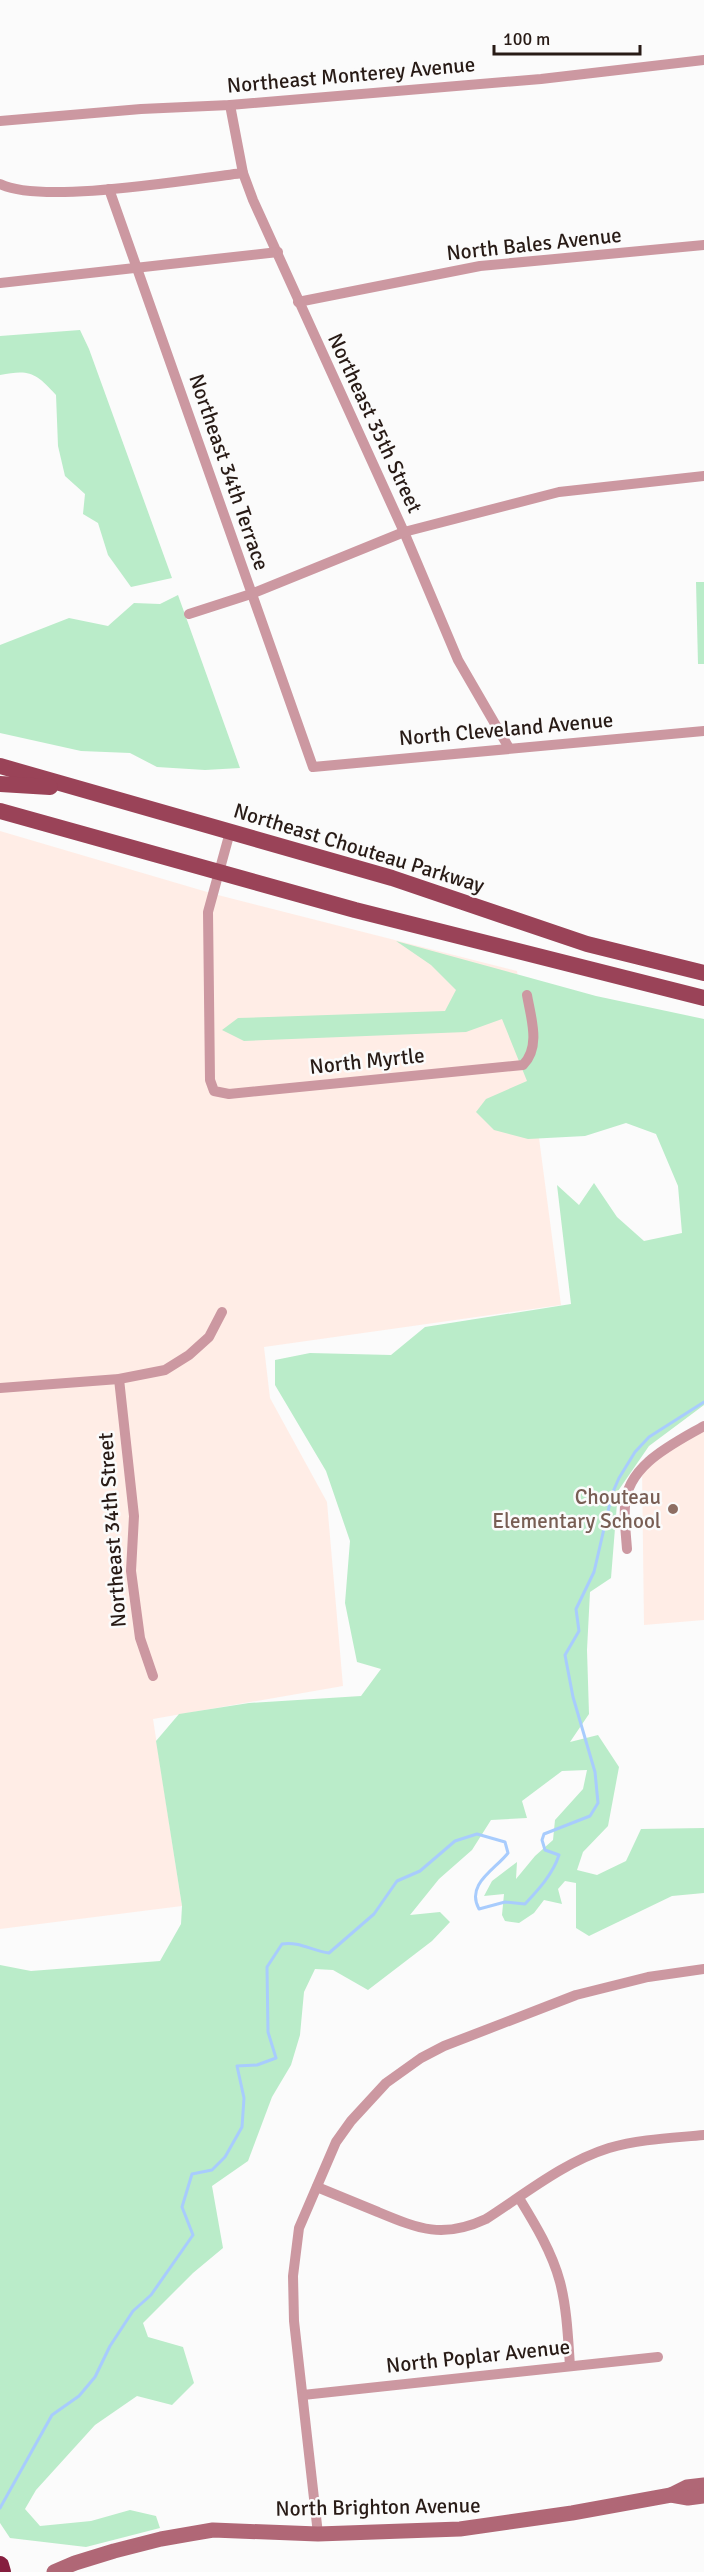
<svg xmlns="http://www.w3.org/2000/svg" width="704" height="2572" viewBox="0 0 704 2572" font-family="Signika,sans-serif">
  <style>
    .built { fill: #ffede6 }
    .green { fill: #baecc9 }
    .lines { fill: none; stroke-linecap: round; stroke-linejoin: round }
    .stream { stroke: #a8ccfd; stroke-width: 3 }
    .minor { stroke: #cc98a1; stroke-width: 10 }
    .secondary { stroke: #b06776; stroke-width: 15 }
    .primary { stroke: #9a4358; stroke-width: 16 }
    .motorway { stroke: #861e3f; stroke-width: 18 }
    .education-dot { fill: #8d6e63; stroke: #fbfbfb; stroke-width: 2 }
    .labels { text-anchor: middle; stroke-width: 5; stroke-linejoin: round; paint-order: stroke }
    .street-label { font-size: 21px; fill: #281b16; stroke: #fbfbfb }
    .education-label { font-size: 21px; fill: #785e54; stroke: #fbfbfb; text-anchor: end }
  </style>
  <rect width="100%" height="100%" fill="#fbfbfb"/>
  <g class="built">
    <path d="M 0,831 L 214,894 L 517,971 L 561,1305 L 264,1347 L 270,1398 L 327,1502 L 343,1686 L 153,1719 L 182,1906 L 0,1929 Z"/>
    <path d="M 704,1428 L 704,1620 L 644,1625 L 642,1468 Z"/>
  </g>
  <g class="green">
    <path d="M 80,330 L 89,349 L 172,578 L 131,587 L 108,555 L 98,523 L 83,514 L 85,494 L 65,476 L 58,446 L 56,395 C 36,373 30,369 0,375 L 0,336 Z"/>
    <path d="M 696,582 L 704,582 L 704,664 L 698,664 Z"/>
    <path d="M 178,595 L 240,768 L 205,770 L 157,767 L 130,753 L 81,751 L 0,733 L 0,645 L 69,618 L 108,626 L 134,603 L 160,604 Z"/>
    <path d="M 396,941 L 596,996 L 704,1019 L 704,1405 L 649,1446 L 618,1491 L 611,1578 L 590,1592 L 587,1650 L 589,1714 L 570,1742 L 598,1735 L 619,1767 L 608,1826 L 583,1852 L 577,1870 L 597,1875 L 626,1861 L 641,1829 L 704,1828 L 704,1893 L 672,1896 L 589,1936 L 576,1928 L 576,1883 L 565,1881 L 558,1889 L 562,1904 L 544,1900 L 534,1913 L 519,1923 L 505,1921 L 502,1915 L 504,1894 L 484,1896 L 492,1881 L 517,1862 L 516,1879 L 535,1856 L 553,1840 L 555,1820 L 583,1789 L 587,1770 L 562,1771 L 522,1801 L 527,1818 L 491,1820 L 472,1850 L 439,1879 L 410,1915 L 440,1912 L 450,1922 L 432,1941 L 368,1990 L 333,1970 L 315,1969 L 304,1992 L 300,2035 L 291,2065 L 272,2097 L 248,2161 L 212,2186 L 223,2248 L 193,2273 L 143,2323 L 148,2337 L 183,2347 L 194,2383 L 172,2405 L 137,2396 L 95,2425 L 36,2490 L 25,2509 L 40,2526 L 91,2521 L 130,2510 L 156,2516 L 160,2528 L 86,2547 L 10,2538 L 0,2523 L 0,1965 L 31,1971 L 160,1961 L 181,1924 L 182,1906 L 156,1741 L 179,1714 L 249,1703 L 361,1696 L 381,1669 L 357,1662 L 345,1603 L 350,1541 L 326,1471 L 275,1385 L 275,1360 L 310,1353 L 391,1355 L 425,1327 L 571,1304 L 557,1185 L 579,1205 L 594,1183 L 617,1217 L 644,1241 L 682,1233 L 678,1186 L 656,1134 L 626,1123 L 585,1136 L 528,1139 L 494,1130 L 476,1112 L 486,1099 L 527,1081 L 502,1019 L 466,1032 L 244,1041 L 222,1030 L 238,1018 L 445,1011 L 456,990 L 431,965 Z"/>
  </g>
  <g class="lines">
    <path class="stream" d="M 0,2508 L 52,2415 L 79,2396 L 95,2377 L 110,2346 L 133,2311 L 151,2295 L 193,2235 L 182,2207 L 192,2174 L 212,2170 L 225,2157 L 242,2127 L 244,2098 L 237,2066 L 257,2065 L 276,2058 L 268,2032 L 267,1967 L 282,1944 C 299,1941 312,1951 329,1953 L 374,1914 L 397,1881 L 420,1871 L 455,1841 L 477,1834 L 505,1842 L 508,1853 C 496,1869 465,1884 479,1909 L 505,1902 L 525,1904 C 538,1890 553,1874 559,1855 L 545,1850 L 542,1840 L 544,1834 L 590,1816 L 598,1803 L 595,1772 L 573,1697 L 565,1655 L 579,1631 L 576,1609 L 594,1572 L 612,1494 L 619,1478 L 635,1452 L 649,1437 L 704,1402"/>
    <g class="minor">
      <path d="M 230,105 L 243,173 L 253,200 L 404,532 L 458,660 L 509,748"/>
      <path d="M 0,121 L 141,109 L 230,105 L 541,79 L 704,60"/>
      <path d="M 0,184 C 42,205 191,179 243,173"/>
      <path d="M 109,189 L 313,767 L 704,731"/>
      <path d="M 0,283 L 278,252"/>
      <path d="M 298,302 L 480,266 L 704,245"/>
      <path d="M 189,614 L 251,594 L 404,532 L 559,492 L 704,476"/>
      <path d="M 230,832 L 208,912 L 210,1080 L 214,1091 L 229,1094 L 523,1065 C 541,1047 531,1018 527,995"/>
      <path d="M 119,1379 L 134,1516 L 131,1571 L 140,1638 L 153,1676"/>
      <path d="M 0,1388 L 119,1379 L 165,1370 L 189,1355 L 209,1337 L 222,1312"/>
      <path d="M 627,1549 C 626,1535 624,1520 625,1506 C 627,1465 673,1444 704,1426"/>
      <path d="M 317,2187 C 337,2195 358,2204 378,2212 C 419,2229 443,2239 486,2219 C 525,2194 564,2162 609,2148 C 640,2139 672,2138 704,2135"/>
      <path d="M 519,2198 C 535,2224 552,2252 560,2282 C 567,2309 568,2338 570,2366"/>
      <path d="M 303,2395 L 658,2357"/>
      <path d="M 318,2534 L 294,2321 L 293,2276 L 299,2228 L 336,2142 L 351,2121 L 386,2083 L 421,2058 L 444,2046 L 576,1995 L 648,1977 L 704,1969"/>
    </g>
    <g class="secondary">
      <path d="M 671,2495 L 687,2487 L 704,2485"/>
      <path d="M 54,2572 L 75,2563 L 114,2551 L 161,2539 L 213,2530 L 318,2534 L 460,2529 L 572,2513 L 671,2495 L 688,2498 L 704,2496"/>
    </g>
    <g class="primary">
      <path d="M 0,766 L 392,878 L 587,944 L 704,973"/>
      <path d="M 0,784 L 50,787"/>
      <path d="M 0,811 L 355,910 L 704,998"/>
    </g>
    <path class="motorway" d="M 0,2565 L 2,2572"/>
  </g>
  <circle class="education-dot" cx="673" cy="1509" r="6"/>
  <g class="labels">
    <g class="street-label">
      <text transform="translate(351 75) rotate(-5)" y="7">Northeast Monterey Avenue</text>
      <text transform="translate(534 244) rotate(-6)" y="7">North Bales Avenue</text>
      <text transform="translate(375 423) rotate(65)" y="7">Northeast 35th Street</text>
      <text transform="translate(229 472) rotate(71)" y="7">Northeast 34th Terrace</text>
      <text transform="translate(506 729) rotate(-5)" y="7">North Cleveland Avenue</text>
      <text transform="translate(359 848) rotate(17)" y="7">Northeast Chouteau Parkway</text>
      <text transform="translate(367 1061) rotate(-6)" y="7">North Myrtle</text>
      <text transform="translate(112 1530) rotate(-94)" y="7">Northeast 34th Street</text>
      <text transform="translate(478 2356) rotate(-6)" y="7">North Poplar Avenue</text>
      <text transform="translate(378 2507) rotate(-1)" y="7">North Brighton Avenue</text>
    </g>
    <g class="education-label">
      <text x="661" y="1504">Chouteau<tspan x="661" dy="24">Elementary School</tspan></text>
    </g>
  </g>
  <path d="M494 45v9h146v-9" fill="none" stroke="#281b16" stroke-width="3"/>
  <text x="503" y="45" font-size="18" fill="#281b16" stroke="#fbfbfb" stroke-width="4.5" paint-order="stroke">100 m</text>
</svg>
